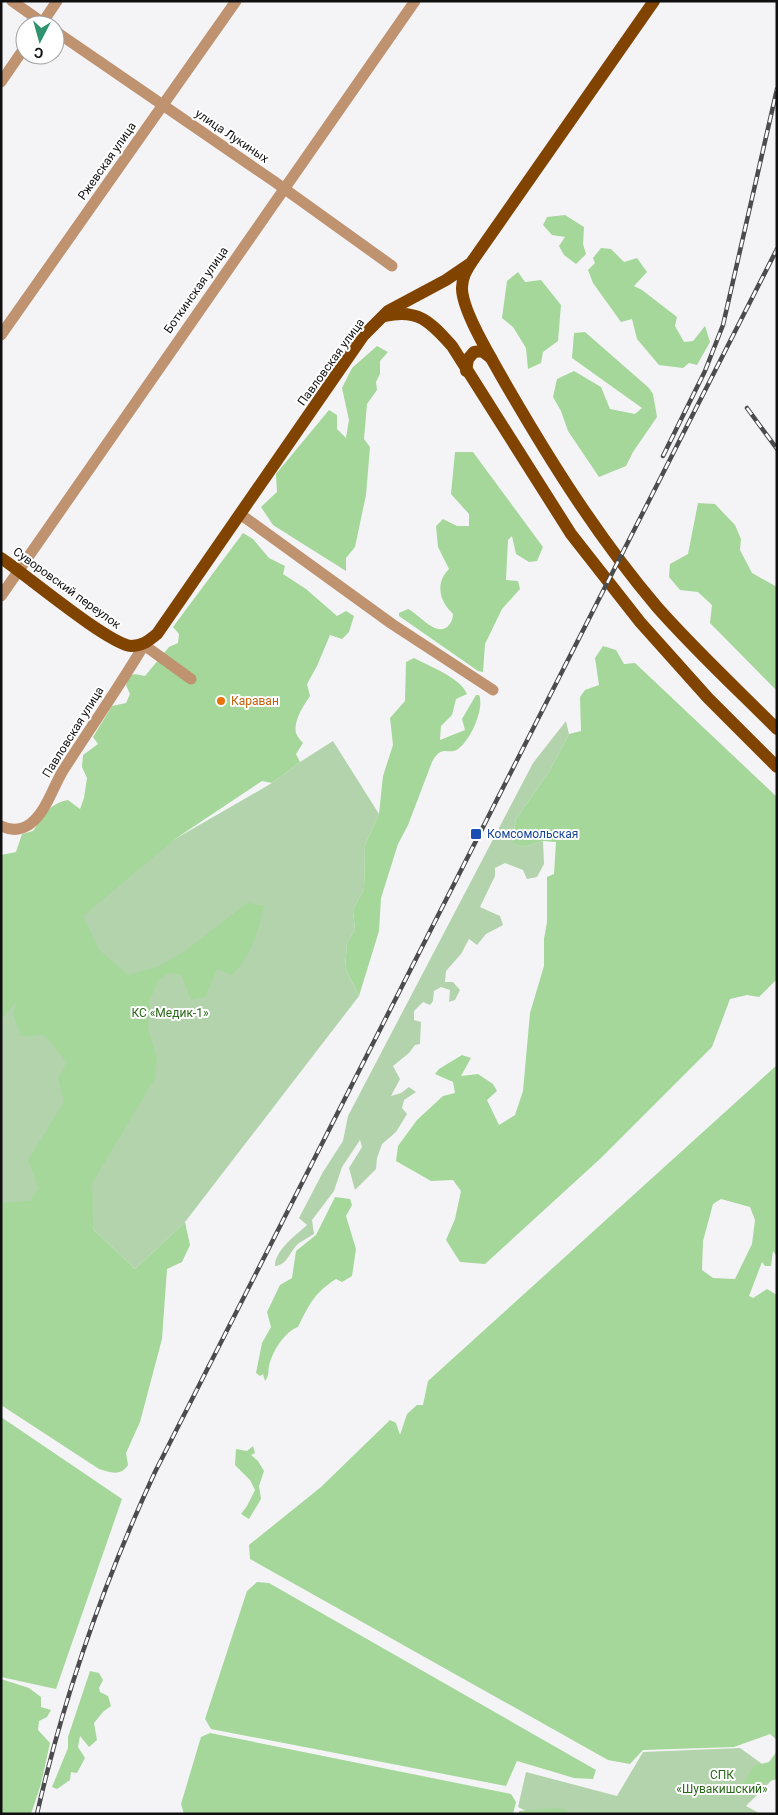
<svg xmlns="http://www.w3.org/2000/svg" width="778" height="1815" viewBox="0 0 778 1815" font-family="Roboto,sans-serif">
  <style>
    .green { fill: #b2d3ab }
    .forest { fill: #a4d799; fill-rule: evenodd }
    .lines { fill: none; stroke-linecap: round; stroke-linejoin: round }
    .minor { stroke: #bf9270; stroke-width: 11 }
    .major { stroke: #804400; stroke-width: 12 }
    .rail-casing { stroke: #4c4c4e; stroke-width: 4.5 }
    .rail { stroke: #fff; stroke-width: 2.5; stroke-dasharray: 8; stroke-linecap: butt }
    .food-dot { fill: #e8710a; stroke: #fff; stroke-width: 2 }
    .transit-dot { fill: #1a4fb4; stroke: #fff; stroke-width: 2 }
    .labels { text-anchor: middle; stroke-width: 4; stroke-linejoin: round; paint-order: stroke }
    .street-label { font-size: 12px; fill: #101011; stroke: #fff }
    .food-label { font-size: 12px; fill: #c56008; stroke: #fff; text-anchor: start }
    .transit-label { font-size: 12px; fill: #164399; stroke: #fff; text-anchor: start }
    .park-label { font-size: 12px; fill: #296818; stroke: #fff }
  </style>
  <rect width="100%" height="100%" fill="#f4f4f7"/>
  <g class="green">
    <path d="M 566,721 L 569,734 L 549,772 L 516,819 L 512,841 L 524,847 L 543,841 L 544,864 L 537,877 L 527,879 L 523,870 L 505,863 L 495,868 L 495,876 L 480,907 L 500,916 L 503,925 L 486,934 L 477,945 L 469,939 L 461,954 L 446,971 L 445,982 L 453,982 L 460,990 L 455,1000 L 449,1002 L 450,990 L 441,987 L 434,991 L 433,1001 L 430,1005 L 423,1002 L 414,1011 L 414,1020 L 421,1022 L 420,1044 L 415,1045 L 409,1053 L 393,1066 L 400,1079 L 391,1096 L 401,1093 L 409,1087 L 416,1092 L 404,1100 L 402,1108 L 407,1114 L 396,1132 L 382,1144 L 377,1158 L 376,1169 L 355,1190 L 349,1168 L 362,1147 L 360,1140 L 342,1167 L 334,1191 L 312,1220 L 314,1234 C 309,1237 304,1240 299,1243 C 290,1250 288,1265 275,1266 C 275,1250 296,1235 307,1225 L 299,1218 L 323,1172 L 343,1141 L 348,1116 L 533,763 Z"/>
    <path d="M 333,741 L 379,814 L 365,845 L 364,889 L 353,910 L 355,930 L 347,943 L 345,968 L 359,996 L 185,1222 L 135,1269 L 93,1229 L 1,1215 L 1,1011 L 67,916 L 175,839 L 272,783 L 300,762 Z"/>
    <path d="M 740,1748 L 768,1768 L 771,1781 L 746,1806 L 761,1814 L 532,1814 L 518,1807 L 526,1772 L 617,1796 L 643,1752 Z"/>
  </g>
  <g class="forest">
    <path d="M 565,215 L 584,227 L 583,244 L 586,254 L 576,264 L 564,255 L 559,246 L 565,237 L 552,235 L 543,225 L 547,217 Z"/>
    <path d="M 601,248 L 611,249 L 624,262 L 637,258 L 647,272 L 634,286 L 642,290 L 677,317 L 675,326 L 684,342 L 693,341 L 705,326 L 710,342 L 697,365 L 689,363 L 683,368 L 659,365 L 637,339 L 632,319 L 621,322 L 593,283 L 588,270 L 595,263 L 593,258 Z"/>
    <path d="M 518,272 L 525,282 L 541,280 L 561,305 L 558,341 L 543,352 L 541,363 L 528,369 L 526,348 L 513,327 L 502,318 L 507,281 Z"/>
    <path d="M 585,332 L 649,388 L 653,394 L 657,417 L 633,452 L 626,466 L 599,477 L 568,431 L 561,411 L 553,397 L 557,379 L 574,371 L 601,387 L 610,409 L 635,414 L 642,408 L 572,358 L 574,333 Z"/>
    <path d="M 377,346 L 388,352 L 380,361 L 380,374 L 376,382 L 377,390 L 367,404 L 364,439 L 370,447 L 366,495 L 355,547 L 346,558 L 346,571 L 273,525 L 261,507 L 277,492 L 276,474 L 329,410 L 337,415 L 337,429 L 346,438 L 349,420 L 342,388 L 352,368 Z"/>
    <path d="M 455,452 L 473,452 L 543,547 L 537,561 L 529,562 L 516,554 L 512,536 L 508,540 L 506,580 L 518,581 L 520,589 L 502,609 L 485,644 L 483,672 L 478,671 L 399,616 L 399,613 L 408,609 C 419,614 437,639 449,625 C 452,621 453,618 453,614 C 439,601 435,583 449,569 L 438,547 L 436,526 L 443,519 L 457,526 L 469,526 L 469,514 L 451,494 Z"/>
    <path d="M 698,503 L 715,504 L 735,525 L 741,539 L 740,550 L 752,573 L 777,587 L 777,691 L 710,623 L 712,605 L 698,592 L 680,590 L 669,577 L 670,564 L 688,554 Z"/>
    <path d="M 243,533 L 253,539 L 269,558 L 285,566 L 283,574 L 306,589 L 337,616 L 346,611 L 354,616 L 349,632 L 342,639 L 330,635 L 317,666 L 307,684 L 310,696 C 304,705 293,721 296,733 C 297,736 301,741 303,743 L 296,754 L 300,762 L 272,783 L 262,781 L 175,839 L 83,916 L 99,950 L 128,975 L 157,967 L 184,952 L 247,903 L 264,906 C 259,930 250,958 232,975 L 217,969 L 206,996 L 191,1000 L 182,976 L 170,972 L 158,981 L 150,999 L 148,1029 L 157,1058 L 154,1080 L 92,1183 L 93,1229 L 135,1269 L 185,1222 L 190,1245 L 182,1262 L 167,1269 L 162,1339 L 140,1422 L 126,1453 L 128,1465 C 120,1477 110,1472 99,1469 L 1,1405 L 1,1203 L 30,1201 L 39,1188 L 28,1160 L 64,1102 L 58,1078 L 67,1062 L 44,1035 L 21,1036 L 13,1014 L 17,1001 L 1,1020 L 1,855 L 16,852 L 22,834 L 33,831 C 44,816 48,804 68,800 L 80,809 L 84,798 L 87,778 L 82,767 L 83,755 L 98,744 L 93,737 L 112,706 L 126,703 L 130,694 L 126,685 L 129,676 L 135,674 L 145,676 L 169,647 L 178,643 L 179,634 L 173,627 Z"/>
    <path d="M 603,646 L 616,650 L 624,664 L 635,663 L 777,797 L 777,979 L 759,997 L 747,995 L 730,999 L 712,1047 L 601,1158 L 485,1264 L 460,1262 L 446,1240 L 455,1219 L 461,1191 L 453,1180 L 431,1181 L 396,1161 L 398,1146 L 417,1120 L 443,1096 L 455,1093 L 453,1082 L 435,1074 L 439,1069 L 462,1055 L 471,1058 L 461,1076 L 478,1074 L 493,1084 L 497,1091 L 487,1100 L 499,1125 L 515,1115 L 523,1091 L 530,1013 L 544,966 L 544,939 L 547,922 L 547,877 L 554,874 L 556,842 L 543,841 L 524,847 L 512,842 L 516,819 L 549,772 L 569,734 L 581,731 L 580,697 L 585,690 L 599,685 L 595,658 Z"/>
    <path d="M 414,658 C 429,666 461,678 467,694 L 456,699 L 452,715 L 441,726 L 440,740 L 465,730 L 462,719 L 476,695 L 479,695 C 485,708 470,741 458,749 C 448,756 442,743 432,762 L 408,825 L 398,844 L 381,898 L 379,931 L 359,996 L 345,968 L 347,943 L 355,930 L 353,910 L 364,889 L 365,845 L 379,814 L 383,776 L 393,745 L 390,718 L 405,701 L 406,662 Z"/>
    <path d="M 777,1065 L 777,1257 L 773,1251 L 771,1266 L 765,1266 L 762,1262 L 749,1296 L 753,1298 L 767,1289 L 777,1295 L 777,1740 L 770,1734 L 734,1747 L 643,1750 L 630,1764 L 608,1760 L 250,1559 L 249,1545 L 321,1487 L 390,1420 L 396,1423 L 400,1435 L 407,1414 L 417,1405 L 423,1405 L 428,1381 ZM 721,1199 L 750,1207 L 755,1220 L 752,1244 L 735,1279 L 713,1278 L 702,1270 L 703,1241 L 713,1204 Z"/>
    <path d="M 335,1197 L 350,1199 L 352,1205 L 346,1216 L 356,1249 L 352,1276 L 342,1282 L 336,1279 C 314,1293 309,1305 298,1327 C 285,1331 272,1352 269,1366 C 268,1373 269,1376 265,1381 L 263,1374 L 260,1376 L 256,1373 L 262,1343 L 271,1327 L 267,1312 L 280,1285 L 292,1278 L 296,1251 L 316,1235 Z"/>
    <path d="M 1,1417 L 122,1499 L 56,1689 L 1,1677 Z"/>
    <path d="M 253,1446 L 255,1453 L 251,1455 L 258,1461 L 264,1471 L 259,1486 L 261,1499 L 249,1519 L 241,1514 L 247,1506 L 255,1490 L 250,1480 L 235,1465 L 236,1449 L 247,1451 Z"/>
    <path d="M 257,1582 L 269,1583 L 596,1770 L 593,1779 L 574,1778 L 517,1761 L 506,1786 L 211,1729 L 205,1719 L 247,1591 Z"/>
    <path d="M 90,1671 L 99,1673 L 103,1680 L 99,1688 L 100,1692 L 108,1696 L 111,1706 L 103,1712 L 94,1723 L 97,1740 L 89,1747 L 80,1736 L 78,1747 L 85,1758 L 77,1773 L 71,1772 L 70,1780 L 57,1789 L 52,1787 L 68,1748 L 68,1737 Z"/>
    <path d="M 1,1679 L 29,1688 L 41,1697 L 41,1707 L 51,1710 L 47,1717 L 39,1721 L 38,1730 L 50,1743 L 41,1784 L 31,1814 L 1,1814 Z"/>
    <path d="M 210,1733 L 511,1794 L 516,1802 L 513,1814 L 184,1814 L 181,1804 L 201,1737 Z"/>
    <path d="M 777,1751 L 777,1779 L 763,1783 L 753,1794 L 740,1790 L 743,1783 L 754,1766 L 769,1762 Z"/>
    <path d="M 556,1808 L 567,1810 L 567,1814 L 519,1814 L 519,1811 Z"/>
  </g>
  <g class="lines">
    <g class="minor">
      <path d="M 12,1 L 46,25"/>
      <path d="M 41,25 L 57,1"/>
      <path d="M 55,31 L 275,182 L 392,266"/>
      <path d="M 1,82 L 25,47"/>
      <path d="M 1,335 L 236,1"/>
      <path d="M 240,514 L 392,624 L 493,690"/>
      <path d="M 1,596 L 415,1"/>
      <path d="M 1,826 C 11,831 20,831 30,824 C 47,811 53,786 64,769 C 91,727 119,687 144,645 L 191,679"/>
    </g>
    <g class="major">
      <path d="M 471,263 C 466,271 462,278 462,288 C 462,310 489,354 500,374 C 547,456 596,535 657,607 C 695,650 736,688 777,729"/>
      <path d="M 385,316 C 419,308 431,323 452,346 L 571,534 L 640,622 L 708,698 L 777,767"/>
      <path d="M 466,371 L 468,359 L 474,352 L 482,351 L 491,358"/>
      <path d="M 1,558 C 25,574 108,644 131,646 C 143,646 148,641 157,634 L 363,336 L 388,311 L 446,280 L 471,263 L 654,1"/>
    </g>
    <g class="rail-casing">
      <g id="rail">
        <path d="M 747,408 L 777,449"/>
        <path d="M 663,456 L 705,371 L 723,325 L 777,89"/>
        <path d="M 37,1814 C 64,1695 104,1582 155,1472 L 777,249"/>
      </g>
    </g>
    <use href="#rail" class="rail"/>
  </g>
  <circle class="food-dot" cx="221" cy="701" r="5"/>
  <rect class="transit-dot" x="470" y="828" width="12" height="12" rx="2.5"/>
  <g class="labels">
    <g class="street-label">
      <text transform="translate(232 136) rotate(34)" y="4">улица Лукиных</text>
      <text transform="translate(107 161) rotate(-55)" y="4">Ржевская улица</text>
      <text transform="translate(196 290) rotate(-55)" y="4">Боткинская улица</text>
      <text transform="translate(331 362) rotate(-54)" y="4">Павловская улица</text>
      <text transform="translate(67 588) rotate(36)" y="4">Суворовский переулок</text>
      <text transform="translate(73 732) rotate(-58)" y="4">Павловская улица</text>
    </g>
    <g class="food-label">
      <text x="231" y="705">Караван</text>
    </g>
    <g class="transit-label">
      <text x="487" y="838">Комсомольская</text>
    </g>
    <g class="park-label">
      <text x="170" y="1017">КС «Медик-1»</text>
      <text x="722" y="1779">СПК<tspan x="722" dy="14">«Шувакишский»</tspan></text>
    </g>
  </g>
  <rect width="778" height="1815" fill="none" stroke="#101011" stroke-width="5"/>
  <g transform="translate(40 40) rotate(186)"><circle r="24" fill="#ffffff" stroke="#9f9fa0"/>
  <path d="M0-4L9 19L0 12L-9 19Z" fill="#2e936e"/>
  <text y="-8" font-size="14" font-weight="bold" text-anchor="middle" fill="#101011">С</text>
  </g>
</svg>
